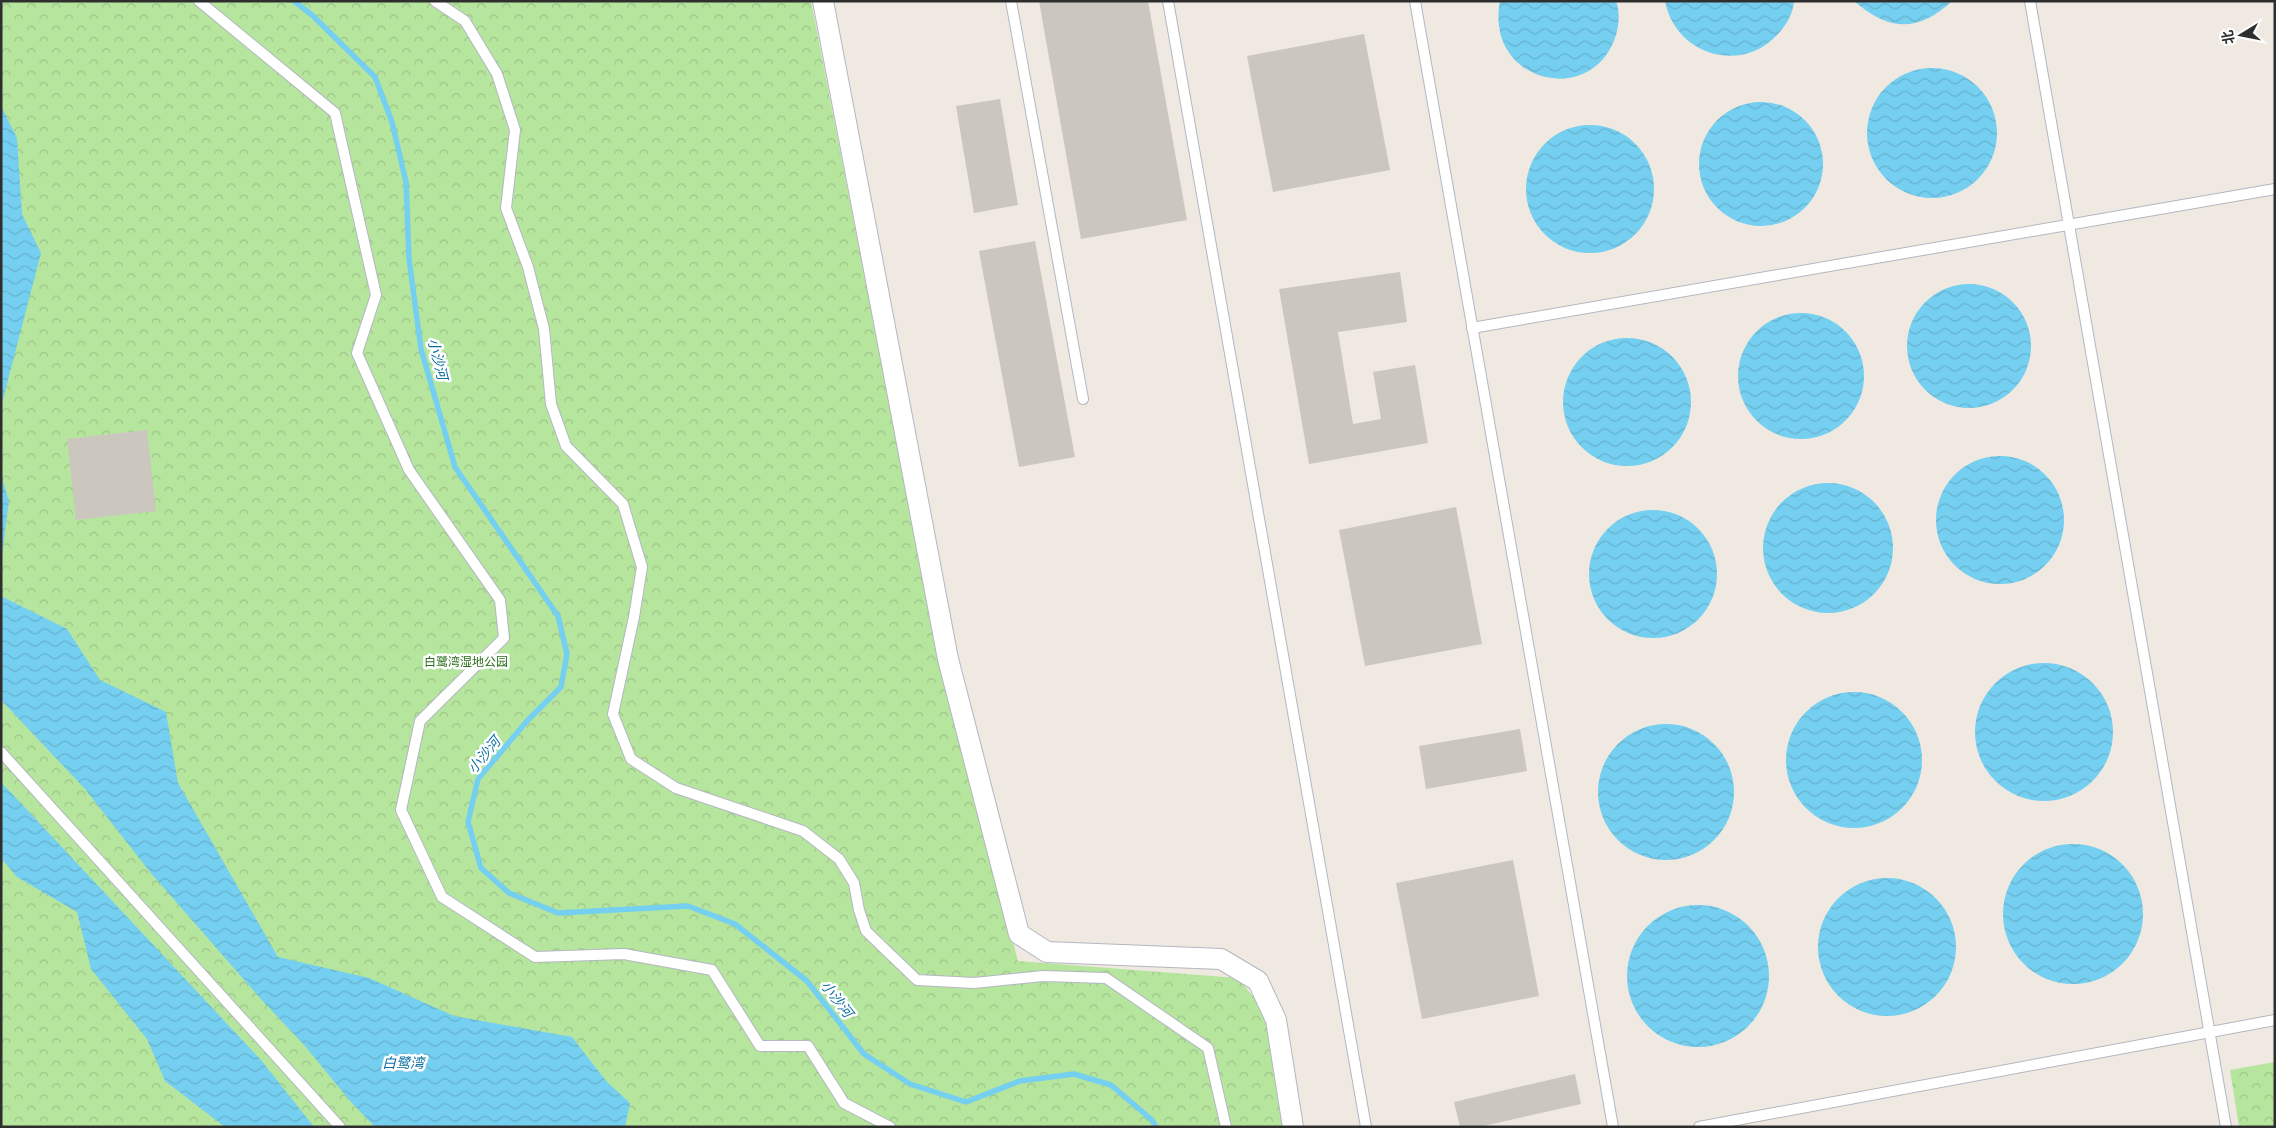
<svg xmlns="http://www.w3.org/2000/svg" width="2276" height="1128" viewBox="0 0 2276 1128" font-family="'Asap Condensed','Noto Sans SC',sans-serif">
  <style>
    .forest { fill: url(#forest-crowns) }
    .water { fill: url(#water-waves) }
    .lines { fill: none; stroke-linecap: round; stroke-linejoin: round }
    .stream { stroke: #75cff0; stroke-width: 5.5 }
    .building { fill: #cbc7bf }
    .service-casing { stroke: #b4b7c1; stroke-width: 12 }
    .minor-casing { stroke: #b4b7c1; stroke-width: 22 }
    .service { stroke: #fff; stroke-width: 10 }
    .minor { stroke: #fff; stroke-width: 20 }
    .labels { text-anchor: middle; stroke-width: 5; stroke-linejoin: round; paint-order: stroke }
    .park-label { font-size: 12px; fill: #2c6e1b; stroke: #fff }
    .water-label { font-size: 14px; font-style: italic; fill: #0d6fa3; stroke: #fff }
  </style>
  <defs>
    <pattern id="forest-crowns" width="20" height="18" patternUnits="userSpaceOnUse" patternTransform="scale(1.25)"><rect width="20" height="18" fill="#b6e59e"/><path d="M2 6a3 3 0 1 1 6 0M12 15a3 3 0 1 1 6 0" fill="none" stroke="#9dc588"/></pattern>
    <pattern id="water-waves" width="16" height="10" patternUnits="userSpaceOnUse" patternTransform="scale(1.25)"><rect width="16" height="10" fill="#75cff0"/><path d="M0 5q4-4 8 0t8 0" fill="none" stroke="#66b2ce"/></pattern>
  </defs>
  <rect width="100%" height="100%" fill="#efe9e1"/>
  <g class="forest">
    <path d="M 1,1 L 811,1 L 939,661 L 1018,961 L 1238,978 L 1268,1015 L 1285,1127 L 1,1127 Z"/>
    <path d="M 2275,1062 L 2275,1127 L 2239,1127 L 2230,1070 Z"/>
  </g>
  <g class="water">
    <path d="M 1500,1 L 1616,1 C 1620,12 1619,24 1616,35 C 1593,109 1484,83 1500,1 Z"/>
    <path d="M 1665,1 L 1794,1 C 1793,14 1786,26 1777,35 C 1740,75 1675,54 1665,1 Z"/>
    <path d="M 1854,1 L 1952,1 C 1918,33 1888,31 1854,1 Z"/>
    <circle cx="1932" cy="133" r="65"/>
    <circle cx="1761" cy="164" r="62"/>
    <path d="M 1,106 L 17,138 L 22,214 L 41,253 L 1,407 Z"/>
    <circle cx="1590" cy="189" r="64"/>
    <circle cx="1969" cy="346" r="62"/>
    <circle cx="1801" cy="376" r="63"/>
    <circle cx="1627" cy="402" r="64"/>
    <circle cx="2000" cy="520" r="64"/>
    <path d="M 1,475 L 9,501 L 1,562 Z"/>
    <circle cx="1828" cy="548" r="65"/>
    <circle cx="1653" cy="574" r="64"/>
    <path d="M 1,596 L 67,629 L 100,680 L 166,712 L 178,783 L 278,957 L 369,978 L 454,1016 L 572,1037 L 607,1082 L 630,1103 L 625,1127 L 375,1127 L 350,1101 L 305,1046 L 259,997 L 150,872 L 85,789 L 1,700 Z"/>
    <circle cx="2044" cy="732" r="69"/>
    <circle cx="1854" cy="760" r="68"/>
    <circle cx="1666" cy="792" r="68"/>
    <path d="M 1,782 L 261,1060 L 314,1127 L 225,1127 L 165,1081 L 147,1039 L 91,969 L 77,912 L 17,877 L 1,858 Z"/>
    <circle cx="2073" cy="914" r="70"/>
    <circle cx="1887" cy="947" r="69"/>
    <circle cx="1698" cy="976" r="71"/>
  </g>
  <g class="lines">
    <path class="stream" d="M 294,1 L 312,15 L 375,77 L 392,122 L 406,182 L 409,259 L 421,349 L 455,467 L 558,616 L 567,654 L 561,687 L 527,721 L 478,779 L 468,822 L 481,868 L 509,893 L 558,913 L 688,906 L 735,924 L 807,981 L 864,1054 L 910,1084 L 966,1102 L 1020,1081 L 1074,1074 L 1111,1085 L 1152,1120 L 1156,1127"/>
  </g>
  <g class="building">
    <path d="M 1039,1 L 1148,1 L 1187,220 L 1081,239 Z"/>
    <path d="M 1364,34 L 1390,170 L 1273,192 L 1247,56 Z"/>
    <path d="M 1000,99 L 1018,205 L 974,213 L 956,106 Z"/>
    <path d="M 1035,241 L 1075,457 L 1019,467 L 979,251 Z"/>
    <path d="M 1400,272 L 1407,322 L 1338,332 L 1353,424 L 1381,419 L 1373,372 L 1415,365 L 1428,443 L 1309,464 L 1279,289 Z"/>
    <path d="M 147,430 L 156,511 L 76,520 L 67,439 Z"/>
    <path d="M 1456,507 L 1482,644 L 1365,666 L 1339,530 Z"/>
    <path d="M 1520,729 L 1527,771 L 1426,789 L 1419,746 Z"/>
    <path d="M 1513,860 L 1539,996 L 1422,1019 L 1396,883 Z"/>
    <path d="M 1575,1074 L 1581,1104 L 1479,1127 L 1460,1127 L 1454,1102 Z"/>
  </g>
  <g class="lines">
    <g class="service-casing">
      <g id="service">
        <path d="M 199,1 L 335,113 L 376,295 L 357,353 L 409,470 L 500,600 L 504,638 L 420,721 L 401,810 L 442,897 L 535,957 L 624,954 L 712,970 L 760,1046 L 808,1046 L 844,1103 L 890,1127"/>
        <path d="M 435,1 L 465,21 L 497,74 L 515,130 L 506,208 L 528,267 L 544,329 L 551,404 L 566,446 L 623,504 L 642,567 L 634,617 L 613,714 L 631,759 L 676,788 L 803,831 L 839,859 L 854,883 L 859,910 L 866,931 L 917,980 L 974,983 L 1043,976 L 1106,978 L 1208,1048 L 1226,1127"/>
        <path d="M 1011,1 L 1083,399"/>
        <path d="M 1168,1 L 1366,1127"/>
        <path d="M 1415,1 L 1613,1127"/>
        <path d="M 2030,1 L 2226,1127"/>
        <path d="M 1472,328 L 2275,189"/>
        <path d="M 1,752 L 340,1127"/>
        <path d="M 1699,1127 L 2275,1020"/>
      </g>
    </g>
    <g class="minor-casing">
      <path id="minor" d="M 823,1 L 948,659 L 1019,934 L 1047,952 L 1221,959 L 1258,981 L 1276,1020 L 1293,1127"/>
    </g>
    <use href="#service" class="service"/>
    <use href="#minor" class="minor"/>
  </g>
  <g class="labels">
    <g class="park-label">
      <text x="466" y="666">白鹭湾湿地公园</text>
    </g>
    <g class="water-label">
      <text transform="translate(438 359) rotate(76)" y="5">小沙河</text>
      <text transform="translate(484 755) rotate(-50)" y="5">小沙河</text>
      <text transform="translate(837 999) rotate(52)" y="5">小沙河</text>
      <text x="403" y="1068">白鹭湾</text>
    </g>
  </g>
  <rect width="2276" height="1128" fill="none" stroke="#2e2e2e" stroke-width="5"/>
  <g transform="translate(2241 35) rotate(260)" stroke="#ffffff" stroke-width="4" paint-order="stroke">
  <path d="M0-4L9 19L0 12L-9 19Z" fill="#2e2e2e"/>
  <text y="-8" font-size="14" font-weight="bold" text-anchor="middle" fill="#2e2e2e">北</text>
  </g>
</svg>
